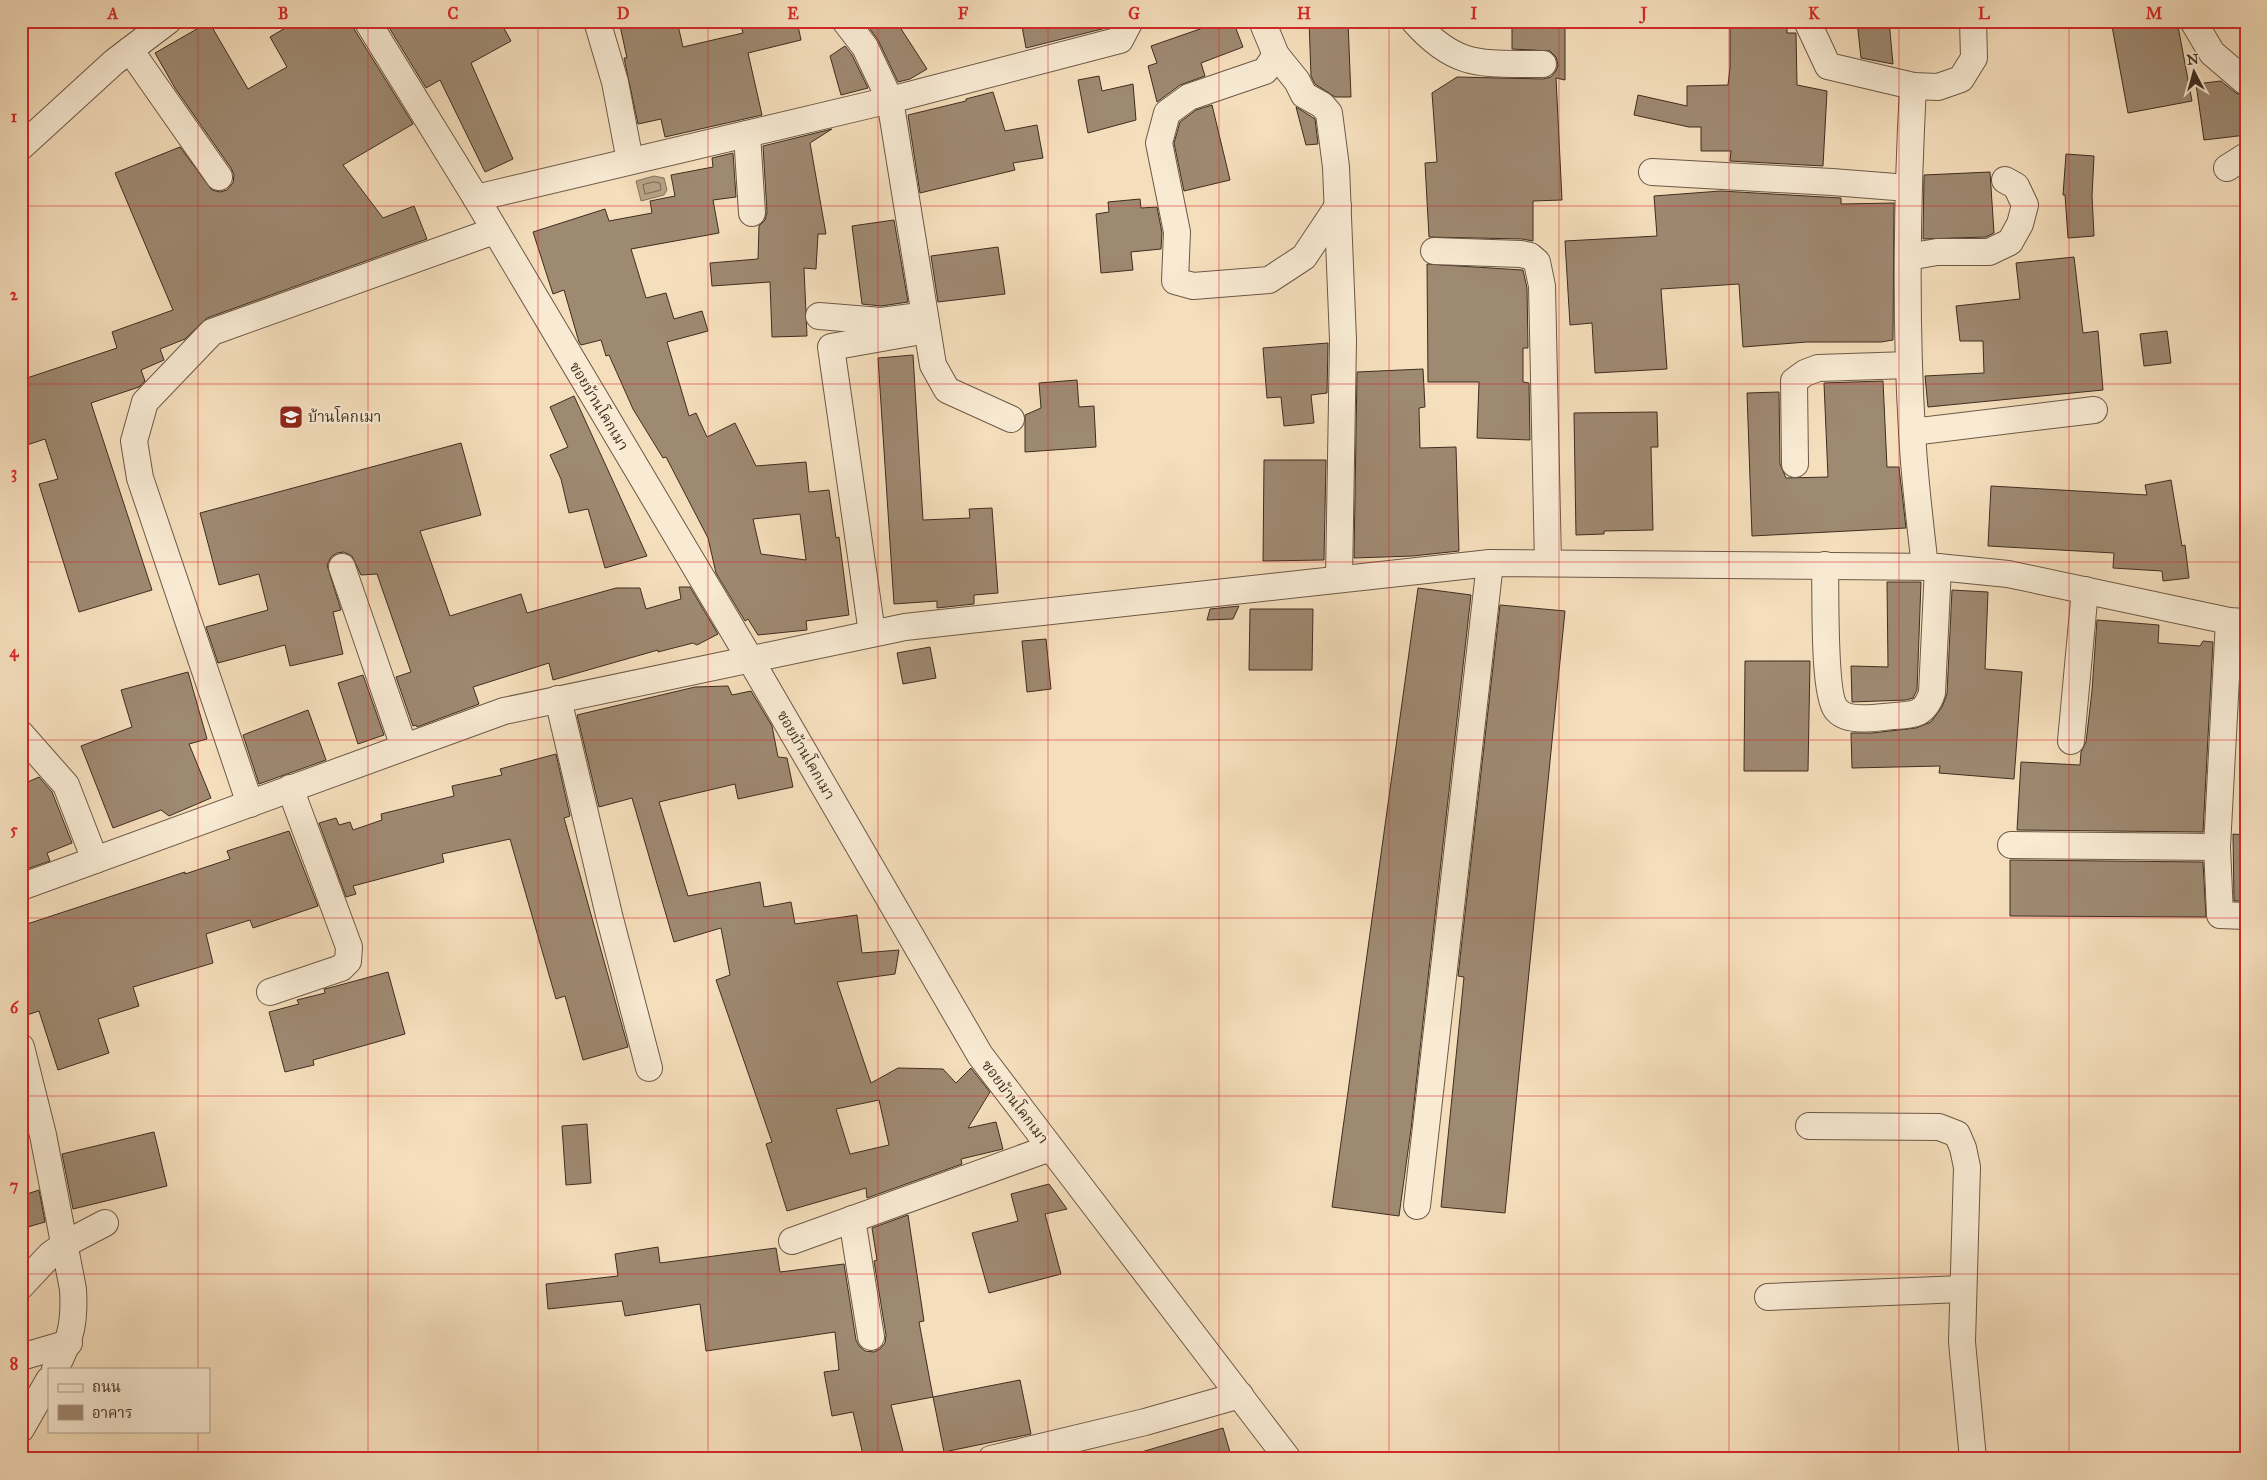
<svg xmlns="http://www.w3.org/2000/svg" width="2267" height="1480" viewBox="0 0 2267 1480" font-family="'IM FELL Great Primer','Noto Serif Thai',serif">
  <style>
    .water { fill: #b7a287; stroke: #87735d }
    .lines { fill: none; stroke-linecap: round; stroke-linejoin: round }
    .shore { stroke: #7b6853; stroke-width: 1 }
    .building { fill: #9e8971; stroke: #3f2d1f; fill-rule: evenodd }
    .minor-casing { stroke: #6c5946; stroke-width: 28 }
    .minor { stroke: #f8ead3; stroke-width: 26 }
    .grid { fill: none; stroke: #d62828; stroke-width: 1; stroke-opacity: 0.55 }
    .labels { text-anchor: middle; stroke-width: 4.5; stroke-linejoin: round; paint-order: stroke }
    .street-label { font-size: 15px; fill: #3f2d1f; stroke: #f8ead3 }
    .poi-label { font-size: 15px; fill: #3f2d1f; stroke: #f8ead3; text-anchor: start }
    .neatline { fill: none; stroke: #d62828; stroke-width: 2 }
    .grid-label { font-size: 16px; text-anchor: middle; font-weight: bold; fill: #d62828 }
  </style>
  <rect width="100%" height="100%" fill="#f5debc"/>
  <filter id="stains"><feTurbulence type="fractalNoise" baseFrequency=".004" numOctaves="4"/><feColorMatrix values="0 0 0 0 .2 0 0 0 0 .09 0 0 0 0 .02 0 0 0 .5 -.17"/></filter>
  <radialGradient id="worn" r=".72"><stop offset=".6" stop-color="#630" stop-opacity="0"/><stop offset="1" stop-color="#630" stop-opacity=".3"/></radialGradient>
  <path class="water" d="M 654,176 L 664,178 L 667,190 L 664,195 L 641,201 L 636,181 Z"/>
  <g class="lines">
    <path class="shore" d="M 654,182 L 660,183 L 661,190 L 645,194 L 643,185 Z"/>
  </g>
  <g class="building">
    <path d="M 297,21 L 352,21 L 354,29 L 413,124 L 343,165 L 383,218 L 414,206 L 427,239 L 207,318 L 185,339 L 160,349 L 164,360 L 141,370 L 145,381 L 139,387 L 91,403 L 152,590 L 79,612 L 39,484 L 58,479 L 45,439 L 21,447 L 21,380 L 117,348 L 112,332 L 173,310 L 115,173 L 180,147 L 212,190 L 220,192 L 227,190 L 233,183 L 234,175 L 231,168 L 175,88 L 155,53 L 209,22 L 248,89 L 287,67 L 270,37 Z"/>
    <path d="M 385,21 L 500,21 L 511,41 L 471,63 L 513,159 L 485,172 L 440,80 L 426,88 Z"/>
    <path d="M 619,21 L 677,21 L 683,47 L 743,33 L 740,21 L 797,21 L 801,40 L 748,53 L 762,115 L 665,137 L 661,119 L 638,124 L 624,58 L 627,58 Z"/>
    <path d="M 882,21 L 896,21 L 927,69 L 910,79 L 898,82 L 878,40 L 870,29 Z"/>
    <path d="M 1021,21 L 1112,21 L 1112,22 L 1110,27 L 1026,48 Z"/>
    <path d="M 1223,21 L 1233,21 L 1243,47 L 1201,63 L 1205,76 L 1180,85 L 1157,102 L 1148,66 L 1157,63 L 1151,46 Z"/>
    <path d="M 1309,21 L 1348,21 L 1351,97 L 1335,97 L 1315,84 L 1311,76 Z"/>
    <path d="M 1512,21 L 1565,21 L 1565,80 L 1556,78 L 1562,200 L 1533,201 L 1533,241 L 1522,239 L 1429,237 L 1425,163 L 1437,162 L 1432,93 L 1457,77 L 1543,79 L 1551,77 L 1556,71 L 1558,65 L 1556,57 L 1550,51 L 1512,49 Z"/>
    <path d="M 1730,21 L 1787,21 L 1787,33 L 1796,33 L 1797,85 L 1827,91 L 1823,166 L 1730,161 L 1731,151 L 1701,151 L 1701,127 L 1689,127 L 1634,115 L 1638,95 L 1687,106 L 1687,86 L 1728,85 L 1730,68 Z"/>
    <path d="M 1857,21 L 1889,21 L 1893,64 L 1861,58 Z"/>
    <path d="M 2136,21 L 2177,21 L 2192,101 L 2128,113 L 2112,26 Z"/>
    <path d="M 845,46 L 852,55 L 868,88 L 841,95 L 830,56 Z"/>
    <path d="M 1099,76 L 1102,91 L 1133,84 L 1136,120 L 1088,133 L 1078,80 Z"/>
    <path d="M 2221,81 L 2236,93 L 2246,97 L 2246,135 L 2204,140 L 2196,84 Z"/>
    <path d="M 993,92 L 1005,131 L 1037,125 L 1043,158 L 1013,163 L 1015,170 L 920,193 L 908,115 L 966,101 L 966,99 Z"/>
    <path d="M 1212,105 L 1230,180 L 1184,191 L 1174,143 L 1180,122 L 1196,110 Z"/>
    <path d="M 1296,107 L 1315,119 L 1318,144 L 1306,145 Z"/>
    <path d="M 832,129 L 810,143 L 826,234 L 818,234 L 816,269 L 804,268 L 807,336 L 772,337 L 770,282 L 712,286 L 710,263 L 758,259 L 759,226 L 765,220 L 767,212 L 763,146 Z"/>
    <path d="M 733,153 L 736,197 L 713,200 L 719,233 L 631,249 L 646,298 L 666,293 L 674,319 L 702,311 L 708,331 L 667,342 L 689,416 L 696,413 L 707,437 L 735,423 L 756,466 L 806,462 L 809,492 L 829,490 L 836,538 L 839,537 L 849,615 L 806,621 L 807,630 L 758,635 L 748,619 L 745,621 L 716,573 L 708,538 L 666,457 L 663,458 L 633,409 L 609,355 L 606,356 L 601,340 L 581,345 L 579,342 L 564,290 L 553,294 L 533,232 L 605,209 L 609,221 L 652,213 L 650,201 L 675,196 L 671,175 L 713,167 L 712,158 ZM 800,514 L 806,560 L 761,554 L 753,519 Z"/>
    <path d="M 2066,154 L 2094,156 L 2092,196 L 2094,236 L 2068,238 L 2065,195 L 2063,195 Z"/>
    <path d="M 1990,172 L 1994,233 L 1986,237 L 1923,239 L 1924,175 Z"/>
    <path d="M 1721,191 L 1841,198 L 1841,204 L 1894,203 L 1893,340 L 1881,342 L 1807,342 L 1743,347 L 1739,284 L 1661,289 L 1667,369 L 1595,373 L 1592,323 L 1570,325 L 1565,241 L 1657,236 L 1654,196 Z"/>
    <path d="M 1140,199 L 1141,208 L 1157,207 L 1162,233 L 1161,249 L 1131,252 L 1133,270 L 1101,273 L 1096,214 L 1109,212 L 1108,202 Z"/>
    <path d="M 894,220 L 908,302 L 881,306 L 862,304 L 852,226 Z"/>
    <path d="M 998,247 L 1005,294 L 938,302 L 931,256 Z"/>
    <path d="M 2074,257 L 2083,333 L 2098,331 L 2103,390 L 1928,407 L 1925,376 L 1984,373 L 1983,341 L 1960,341 L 1956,306 L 2020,299 L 2016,263 Z"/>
    <path d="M 1427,264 L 1523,270 L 1527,288 L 1528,348 L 1523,348 L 1523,382 L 1529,383 L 1530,440 L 1477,438 L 1479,382 L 1428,382 Z"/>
    <path d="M 2167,331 L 2171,363 L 2144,366 L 2140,334 Z"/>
    <path d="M 1328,343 L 1327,393 L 1311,395 L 1314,423 L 1284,426 L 1281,397 L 1267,398 L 1263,348 Z"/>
    <path d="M 913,355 L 923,520 L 970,518 L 969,509 L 992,508 L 998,593 L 974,595 L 974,604 L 937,608 L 937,601 L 894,604 L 878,358 Z"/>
    <path d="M 1423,369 L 1425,407 L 1419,408 L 1420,448 L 1456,447 L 1459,551 L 1413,556 L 1354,558 L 1357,372 Z"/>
    <path d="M 1077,380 L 1079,407 L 1094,406 L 1096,447 L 1025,452 L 1025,415 L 1041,408 L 1039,383 Z"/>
    <path d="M 1883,381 L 1887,467 L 1899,467 L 1906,528 L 1752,536 L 1747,393 L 1779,392 L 1780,464 L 1786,478 L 1828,477 L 1824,383 Z"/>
    <path d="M 574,396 L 612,479 L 647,556 L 605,568 L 588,509 L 569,513 L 561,479 L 550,455 L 568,447 L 550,407 Z"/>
    <path d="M 1657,412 L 1658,447 L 1651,447 L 1653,530 L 1604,531 L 1604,534 L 1576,535 L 1574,413 Z"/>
    <path d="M 461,443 L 481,515 L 420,531 L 450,616 L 521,594 L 527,613 L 616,588 L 640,588 L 646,609 L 681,599 L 679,587 L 690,587 L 718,634 L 697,645 L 693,643 L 658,652 L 658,650 L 553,680 L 549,663 L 473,687 L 479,704 L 417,727 L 416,725 L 413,726 L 396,677 L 411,672 L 377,574 L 361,575 L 352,556 L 344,552 L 337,553 L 331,557 L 327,565 L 341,610 L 333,612 L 343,654 L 290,666 L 285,645 L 218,663 L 206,627 L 268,610 L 259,574 L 219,585 L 200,513 Z"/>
    <path d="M 1264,460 L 1326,460 L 1324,560 L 1263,561 Z"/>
    <path d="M 2171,480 L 2182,546 L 2185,545 L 2189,578 L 2163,581 L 2162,571 L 2113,568 L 2114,553 L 1988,546 L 1991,486 L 2147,495 L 2145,485 Z"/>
    <path d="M 1887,582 L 1921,582 L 1917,690 L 1913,698 L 1906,700 L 1852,702 L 1851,666 L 1888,667 Z"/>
    <path d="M 1418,588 L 1471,595 L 1411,1129 L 1399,1216 L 1332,1207 Z"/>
    <path d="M 1952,590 L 1988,592 L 1985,669 L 2022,672 L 2014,779 L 1939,773 L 1940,766 L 1852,768 L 1851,733 L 1872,733 L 1916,728 L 1931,722 L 1942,707 L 1947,694 Z"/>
    <path d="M 1500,605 L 1565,611 L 1505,1213 L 1441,1207 L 1464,977 L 1458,976 Z"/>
    <path d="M 1239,606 L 1233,619 L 1207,620 L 1210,609 Z"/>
    <path d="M 1250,609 L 1313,609 L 1312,670 L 1249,670 Z"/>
    <path d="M 2097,620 L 2159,625 L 2158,643 L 2200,646 L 2203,641 L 2213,642 L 2203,832 L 2017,830 L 2021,762 L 2080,765 L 2081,752 L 2086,742 L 2092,691 Z"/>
    <path d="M 1046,639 L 1051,689 L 1027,692 L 1022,641 Z"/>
    <path d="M 930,647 L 936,678 L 903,684 L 897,653 Z"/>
    <path d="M 1745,661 L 1810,661 L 1808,771 L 1744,771 Z"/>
    <path d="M 188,672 L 207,739 L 189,744 L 211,798 L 169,816 L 161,810 L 113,828 L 81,746 L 132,727 L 121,690 Z"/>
    <path d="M 363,675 L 384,735 L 358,744 L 338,683 Z"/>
    <path d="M 728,686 L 732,695 L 751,691 L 772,726 L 778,757 L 787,758 L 793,787 L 738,799 L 735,784 L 659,802 L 688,896 L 760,882 L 764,907 L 791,902 L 795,924 L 857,915 L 862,953 L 899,950 L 895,974 L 837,982 L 871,1083 L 898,1068 L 943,1069 L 956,1083 L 971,1068 L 990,1092 L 968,1128 L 996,1122 L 1003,1149 L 961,1159 L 962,1164 L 867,1198 L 866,1188 L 787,1211 L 766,1144 L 772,1142 L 716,980 L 730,975 L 721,928 L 674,942 L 632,798 L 599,807 L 577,715 L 695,687 ZM 879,1100 L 889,1145 L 850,1154 L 836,1109 Z"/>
    <path d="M 308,710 L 326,760 L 259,784 L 243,735 Z"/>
    <path d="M 556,754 L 570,816 L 564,818 L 628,1047 L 583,1060 L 565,996 L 556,999 L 510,839 L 442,854 L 444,862 L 353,886 L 356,894 L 346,897 L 319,823 L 336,818 L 339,825 L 350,822 L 353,830 L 382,820 L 381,814 L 454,796 L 452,786 L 502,775 L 500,769 Z"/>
    <path d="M 39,777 L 52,792 L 72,843 L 47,853 L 50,861 L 21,871 L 21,785 Z"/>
    <path d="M 289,831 L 318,906 L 253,928 L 250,920 L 206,934 L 213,963 L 133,987 L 139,1006 L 98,1019 L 109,1053 L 58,1070 L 39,1011 L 21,1017 L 21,926 L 185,872 L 185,874 L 230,859 L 227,851 Z"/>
    <path d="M 2233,834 L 2246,835 L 2246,901 L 2234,901 Z"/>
    <path d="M 2010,860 L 2203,862 L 2206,917 L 2010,916 Z"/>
    <path d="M 388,972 L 405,1034 L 313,1060 L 314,1065 L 285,1072 L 269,1012 L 299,1004 L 297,1000 L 325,993 L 324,989 L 329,988 Z"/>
    <path d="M 587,1124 L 591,1183 L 566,1185 L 562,1126 Z"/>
    <path d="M 154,1132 L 167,1186 L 73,1209 L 62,1154 Z"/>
    <path d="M 1049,1184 L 1067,1209 L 1045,1214 L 1061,1274 L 989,1293 L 972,1233 L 1018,1221 L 1011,1194 Z"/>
    <path d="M 39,1190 L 45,1222 L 21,1229 L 21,1196 Z"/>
    <path d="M 908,1215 L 924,1321 L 919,1322 L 933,1397 L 891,1405 L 905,1459 L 864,1459 L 853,1412 L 832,1416 L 824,1372 L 839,1370 L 835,1332 L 706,1351 L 700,1304 L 625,1316 L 622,1301 L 548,1309 L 546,1284 L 618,1276 L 615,1254 L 658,1247 L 660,1263 L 776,1248 L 780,1272 L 844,1264 L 856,1340 L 859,1346 L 865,1351 L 874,1352 L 880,1349 L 885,1343 L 886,1335 L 874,1261 L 877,1260 L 872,1228 Z"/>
    <path d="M 1020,1380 L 1031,1434 L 944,1452 L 933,1397 Z"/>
    <path d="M 1223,1428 L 1232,1459 L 1139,1459 L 1138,1453 Z"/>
  </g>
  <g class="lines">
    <g class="minor-casing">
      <g id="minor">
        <path d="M 367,21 L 476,198 L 750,659 L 980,1055 L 1288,1459"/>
        <path d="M 597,21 L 615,82 L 630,161"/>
        <path d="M 845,21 L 865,47 L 890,100 L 933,365 L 947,390 L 1011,419"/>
        <path d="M 1262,21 L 1276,55 L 1297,81 L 1304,95 L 1322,105 L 1329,113 L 1332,136 L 1336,167 L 1343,340 L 1339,579"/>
        <path d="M 1414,21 C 1457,70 1484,63 1543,64"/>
        <path d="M 1807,21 L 1828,66 L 1913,86 L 1938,87 L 1961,79 L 1974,58 L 1973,21"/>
        <path d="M 2193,21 L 2212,53 L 2246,82"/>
        <path d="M 130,50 L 219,177"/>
        <path d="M 1276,55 L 1265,71 L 1189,97 L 1167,113 L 1159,143 L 1177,232 L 1175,281 L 1193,286 L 1269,280 L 1304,257 L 1338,206"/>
        <path d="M 1913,86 C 1907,201 1905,316 1912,431 C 1914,476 1920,522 1925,567"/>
        <path d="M 747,134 L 752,213"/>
        <path d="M 21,147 L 114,62 L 168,21"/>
        <path d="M 2227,168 L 2246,156"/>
        <path d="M 1652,172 L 1832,182 L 1908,188"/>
        <path d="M 476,198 L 890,100 L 1120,40 L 1130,21"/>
        <path d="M 1434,251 L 1521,254 L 1530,256 L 1537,262 L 1542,286 L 1548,563"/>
        <path d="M 1908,257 L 1937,252 L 1989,252 L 2010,242 L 2020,224 L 2025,205 L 2016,186 L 2005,180"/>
        <path d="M 819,316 L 881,321 L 912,317"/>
        <path d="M 1912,432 L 2094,410"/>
        <path d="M 1795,464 L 1794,381 L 1805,373 L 1818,368 L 1909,365"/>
        <path d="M 1825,565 C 1826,591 1823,693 1836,709 C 1847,724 1878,717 1894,716 C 1915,715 1925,714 1932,693 L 1938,567"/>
        <path d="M 342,567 L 404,747"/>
        <path d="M 2229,621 L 2217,847 L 2220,915 L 2246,916"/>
        <path d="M 872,633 L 831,347 L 927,330"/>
        <path d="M 558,699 L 609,915 L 649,1068"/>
        <path d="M 21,734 L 66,785 L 95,860"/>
        <path d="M 2071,741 L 2085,590"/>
        <path d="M 250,804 L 140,478 L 134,441 L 145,402 L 212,332 L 494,231"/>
        <path d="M 2011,845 L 2217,847"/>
        <path d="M 21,887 L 504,711 L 905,627 L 1490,563 L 1938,567 L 2008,574 L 2229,621 L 2246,622"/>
        <path d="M 270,992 L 341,968 L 348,961 L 349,947 L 290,788"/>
        <path d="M 21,1047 L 43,1135 L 73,1289 C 75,1322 71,1340 55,1369"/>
        <path d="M 1809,1126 L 1939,1127 L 1957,1134 L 1963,1148 L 1967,1167 L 1962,1342 L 1973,1459"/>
        <path d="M 1417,1206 L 1490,563"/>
        <path d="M 852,1219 L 871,1337"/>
        <path d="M 792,1241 L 1050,1148"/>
        <path d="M 21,1286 L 50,1255 L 65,1244 L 105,1223"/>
        <path d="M 1768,1297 L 1962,1289"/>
        <path d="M 21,1357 L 69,1343"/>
        <path d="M 21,1429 L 49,1380"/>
        <path d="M 991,1459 L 1145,1422 L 1240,1395"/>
      </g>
    </g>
    <use href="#minor" class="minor"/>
  </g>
  <path class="grid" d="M 198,21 L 198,1369M 368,21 L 368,1459M 538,21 L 538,1459M 708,21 L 708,1459M 878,21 L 878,1459M 1048,21 L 1048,1459M 1219,21 L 1219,1459M 1389,21 L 1389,1459M 1559,21 L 1559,1459M 1729,21 L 1729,1459M 1899,21 L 1899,1459M 2069,21 L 2069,1459M 21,206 L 2246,206M 21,384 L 2246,384M 21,562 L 2246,562M 21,740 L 2246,740M 21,918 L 2246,918M 21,1096 L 2246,1096M 21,1274 L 2246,1274M 198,1431 L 198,1459"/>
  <defs>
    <g id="school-square" transform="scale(1.25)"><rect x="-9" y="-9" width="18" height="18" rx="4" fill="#8f2418" stroke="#f8ead3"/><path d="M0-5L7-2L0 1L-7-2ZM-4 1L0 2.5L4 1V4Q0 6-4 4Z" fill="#fff"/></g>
  </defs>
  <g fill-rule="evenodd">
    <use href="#school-square" x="291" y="417"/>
  </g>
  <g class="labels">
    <g class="street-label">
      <text transform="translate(599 406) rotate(59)" y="5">ซอยบ้านโคกเมา</text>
      <text transform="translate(806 755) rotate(60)" y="5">ซอยบ้านโคกเมา</text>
      <text transform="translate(1015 1102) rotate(53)" y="5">ซอยบ้านโคกเมา</text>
    </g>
    <g class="poi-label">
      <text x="308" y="422">บ้านโคกเมา</text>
    </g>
  </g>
  <rect width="2267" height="1480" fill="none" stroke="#f5debc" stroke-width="55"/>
  <rect x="48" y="1368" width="162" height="65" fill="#f8ead3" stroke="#ae9e8b"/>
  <rect x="58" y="1384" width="25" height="8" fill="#f8ead3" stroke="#ae9e8b"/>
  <text x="92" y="1392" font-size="15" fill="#3f2d1f">ถนน</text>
  <rect x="58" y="1405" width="25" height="15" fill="#9e8971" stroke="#ae9e8b"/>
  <text x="92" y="1418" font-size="15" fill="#3f2d1f">อาคาร</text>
  <g transform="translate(2194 72) rotate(354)" stroke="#f8ead3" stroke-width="4" paint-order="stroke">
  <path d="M0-4L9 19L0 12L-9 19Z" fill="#3f2d1f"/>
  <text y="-8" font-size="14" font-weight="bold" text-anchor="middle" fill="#3f2d1f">N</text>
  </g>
  <rect x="28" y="28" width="2212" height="1424" class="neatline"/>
  <g class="grid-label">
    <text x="113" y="19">A</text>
    <text x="283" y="19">B</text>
    <text x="453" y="19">C</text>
    <text x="623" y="19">D</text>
    <text x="793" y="19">E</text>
    <text x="963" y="19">F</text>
    <text x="1134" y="19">G</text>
    <text x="1304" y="19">H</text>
    <text x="1474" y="19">I</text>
    <text x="1644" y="19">J</text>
    <text x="1814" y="19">K</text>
    <text x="1984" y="19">L</text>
    <text x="2154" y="19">M</text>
    <text x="14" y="122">1</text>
    <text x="14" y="300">2</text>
    <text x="14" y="478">3</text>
    <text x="14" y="657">4</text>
    <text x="14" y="835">5</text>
    <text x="14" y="1013">6</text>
    <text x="14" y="1191">7</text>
    <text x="14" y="1369">8</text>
  </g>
  <rect width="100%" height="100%" filter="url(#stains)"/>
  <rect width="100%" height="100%" fill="url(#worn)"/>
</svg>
